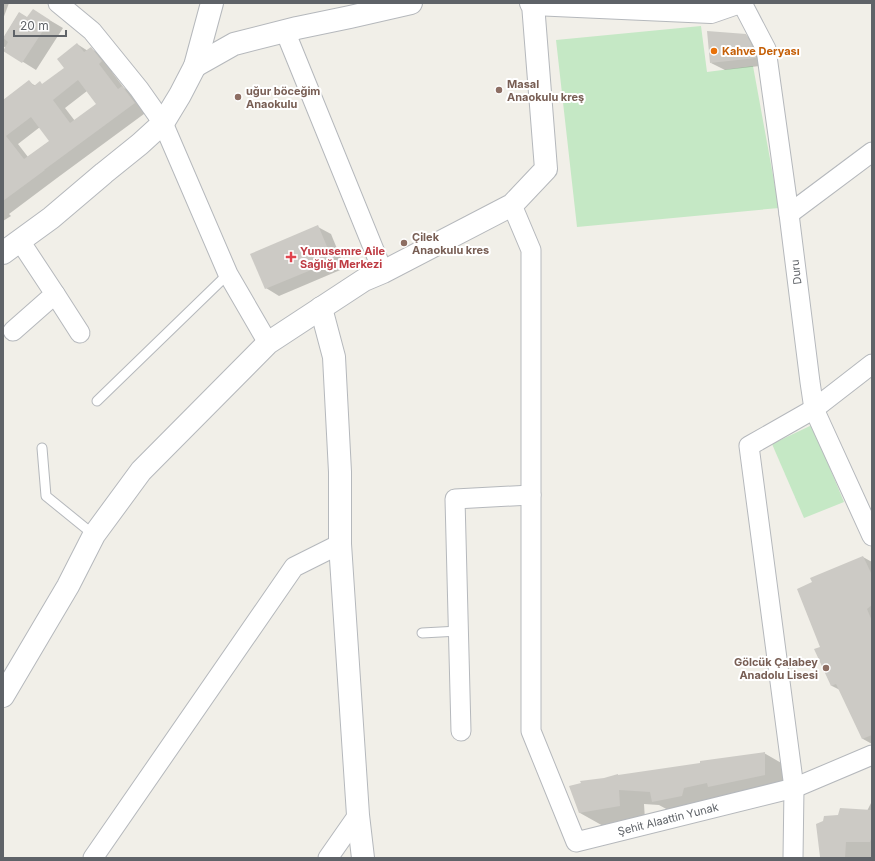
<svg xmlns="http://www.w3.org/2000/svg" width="875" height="861" viewBox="0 0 875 861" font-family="Inter,sans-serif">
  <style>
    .green { fill: #c5e8c5 }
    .shadow { fill: #0003; fill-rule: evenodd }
    .building { fill: #cccac5; fill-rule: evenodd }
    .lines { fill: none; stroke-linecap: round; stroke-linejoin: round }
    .service-casing { stroke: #b5b8bc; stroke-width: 11 }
    .minor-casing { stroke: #b5b8bc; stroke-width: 21 }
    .tertiary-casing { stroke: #b5b8bc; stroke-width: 24 }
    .service { stroke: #fff; stroke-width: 9 }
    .minor { stroke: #fff; stroke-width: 19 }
    .tertiary { stroke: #fff; stroke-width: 22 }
    .food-dot { fill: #e8710a; stroke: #fff; stroke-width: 1.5 }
    .education-dot { fill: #8d6e63; stroke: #fff; stroke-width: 1.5 }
    .health-dot { fill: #e0444e; stroke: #fff; stroke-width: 1.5 }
    .labels { text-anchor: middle; stroke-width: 4; stroke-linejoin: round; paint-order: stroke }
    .food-label { font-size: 11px; font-weight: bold; fill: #c56008; stroke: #fff; text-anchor: start }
    .education-label { font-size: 11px; font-weight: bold; fill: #785e54; stroke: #fff; text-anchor: start }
    .health-label { font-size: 11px; font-weight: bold; fill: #be3a42; stroke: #fff; text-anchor: start }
    .street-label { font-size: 11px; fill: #5f6368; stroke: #fff }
  </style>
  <rect width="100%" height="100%" fill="#f1efe8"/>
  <g class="green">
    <path d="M 701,26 L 707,72 L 753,66 L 779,208 L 577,227 L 556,40 Z"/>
    <path d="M 812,425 L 844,502 L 804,518 L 772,444 Z"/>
  </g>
  <g class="shadow">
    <path d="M 3,3 L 9,3 L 3,19 Z"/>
    <path d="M 19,13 L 28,18 L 46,18 L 63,28 L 36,70 L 4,50 L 6,48 L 3,46 L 3,39 Z"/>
    <path d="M 745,35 L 759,43 L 768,65 L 725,70 L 711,63 Z"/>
    <path d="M 77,44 L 88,51 L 91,49 L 104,56 L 115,69 L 112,72 L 124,88 L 136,95 L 148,111 L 57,178 L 9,214 L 11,216 L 3,221 L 3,111 L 29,82 L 36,86 L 40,83 L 43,85 L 65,68 ZM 87,91 L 97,104 L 75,121 L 65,108 ZM 40,127 L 50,141 L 28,157 L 18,144 Z"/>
    <path d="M 318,227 L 331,234 L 345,268 L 279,296 L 266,288 Z"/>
    <path d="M 863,557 L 872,562 L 872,744 L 863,739 L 840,690 L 832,686 L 821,647 Z"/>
    <path d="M 764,753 L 790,768 L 790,790 L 679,816 L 659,805 L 644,804 L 645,820 L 605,827 L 580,813 L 571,787 Z"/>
    <path d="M 872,801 L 872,856 L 871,858 L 824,858 L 821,856 L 838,816 L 867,811 Z"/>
  </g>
  <g class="building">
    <path d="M 33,9 L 50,20 L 22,63 L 3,51 L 8,42 L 3,38 L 19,12 L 27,17 Z"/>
    <path d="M 707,31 L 746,34 L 751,43 L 756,58 L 710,63 Z"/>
    <path d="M 77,43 L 84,52 L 91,47 L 102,61 L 99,64 L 118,89 L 122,86 L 135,103 L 44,170 L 45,170 L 3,201 L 3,100 L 29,80 L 34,86 L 40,81 L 42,84 L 64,68 L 57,59 ZM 78,80 L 96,104 L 70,123 L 53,100 ZM 31,117 L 49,141 L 24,159 L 6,136 Z"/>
    <path d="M 318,225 L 333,261 L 265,289 L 250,254 Z"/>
    <path d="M 863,556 L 872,575 L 872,605 L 867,609 L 872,621 L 872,735 L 862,739 L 836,684 L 831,686 L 814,649 L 820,647 L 797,589 L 812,582 L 810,578 Z"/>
    <path d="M 765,752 L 765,775 L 708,787 L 707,783 L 684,788 L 682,796 L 652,802 L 650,792 L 619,790 L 620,806 L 579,813 L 569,786 L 581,783 L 580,781 L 604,778 L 618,774 L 618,775 L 700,763 L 700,761 Z"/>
    <path d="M 840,808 L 872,810 L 872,836 L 870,842 L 846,842 L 845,858 L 820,857 L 816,824 L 823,821 L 824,816 L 838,815 Z"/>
  </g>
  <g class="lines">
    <g class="service-casing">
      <g id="service">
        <path d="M 97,401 L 228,274"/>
        <path d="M 42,448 L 46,496 L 94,535"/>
        <path d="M 422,633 L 459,631"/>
      </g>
    </g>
    <g class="minor-casing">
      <g id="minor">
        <path d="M 58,3 L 92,31 L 139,89 L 163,123 L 228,274 L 268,343"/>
        <path d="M 742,3 L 766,49 L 789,214 L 810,382 L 814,409 L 872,536"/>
        <path d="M 285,31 L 383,272"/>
        <path d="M 512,205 L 531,250 L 531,731 L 576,842 L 794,788 L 872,755"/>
        <path d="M 789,214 L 872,152"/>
        <path d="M 55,294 L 80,333"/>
        <path d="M 13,331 L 55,294 L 20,241"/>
        <path d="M 461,731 L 455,499 L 531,495"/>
        <path d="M 93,858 L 294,567 L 340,544"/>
        <path d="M 328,858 L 358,815"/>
        <path d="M 793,858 L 794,788 L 749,446 L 814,409 L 872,364"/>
      </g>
    </g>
    <g class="tertiary-casing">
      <g id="tertiary">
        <path d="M 531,3 L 533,4 L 711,12 L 737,3"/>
        <path d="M 195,66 L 234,44 L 297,28 L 350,17 L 411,3"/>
        <path d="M 3,253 L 51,218 L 104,173 L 140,144 L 163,123 L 180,95 L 195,66 L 212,3"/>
        <path d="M 321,308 L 334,357 L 340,472 L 340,544 L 358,815 L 363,858"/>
        <path d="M 3,696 L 68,586 L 94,535 L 141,471 L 268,343 L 364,280 L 383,272 L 512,205 L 546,169 L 533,4"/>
      </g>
    </g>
    <use href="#service" class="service"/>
    <use href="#minor" class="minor"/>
    <use href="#tertiary" class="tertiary"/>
  </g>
  <circle class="food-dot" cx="714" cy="51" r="4"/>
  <g class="education-dot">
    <circle cx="499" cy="90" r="4"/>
    <circle cx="238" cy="97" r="4"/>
    <circle cx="404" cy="243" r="4"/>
    <circle cx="826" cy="668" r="4"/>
  </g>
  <path class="health-dot" d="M289 251h4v4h4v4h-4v4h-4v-4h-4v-4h4z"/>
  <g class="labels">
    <g class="food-label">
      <text x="722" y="55">Kahve Deryası</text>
    </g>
    <g class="education-label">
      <text x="507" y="88">Masal<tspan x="507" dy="13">Anaokulu kreş</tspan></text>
      <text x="246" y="95">uğur böceğim<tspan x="246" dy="13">Anaokulu</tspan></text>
      <text x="412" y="241">Çilek<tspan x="412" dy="13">Anaokulu kres</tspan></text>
      <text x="818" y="666" text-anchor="end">Gölcük Çalabey<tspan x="818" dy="13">Anadolu Lisesi</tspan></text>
    </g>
    <g class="health-label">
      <text x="300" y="255">Yunusemre Aile<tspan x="300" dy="13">Sağlığı Merkezi</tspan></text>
    </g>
    <g class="street-label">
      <text transform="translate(796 272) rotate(-97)" y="4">Duru</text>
      <text transform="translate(668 819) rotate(-14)" y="4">Şehit Alaattin Yunak</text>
    </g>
  </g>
  <rect width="875" height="861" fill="none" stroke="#5f6368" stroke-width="8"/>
  <path d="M14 30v6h52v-6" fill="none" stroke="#5f6368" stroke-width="2"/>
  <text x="20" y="30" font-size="12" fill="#5f6368" stroke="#ffffff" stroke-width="3" paint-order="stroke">20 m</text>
</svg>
